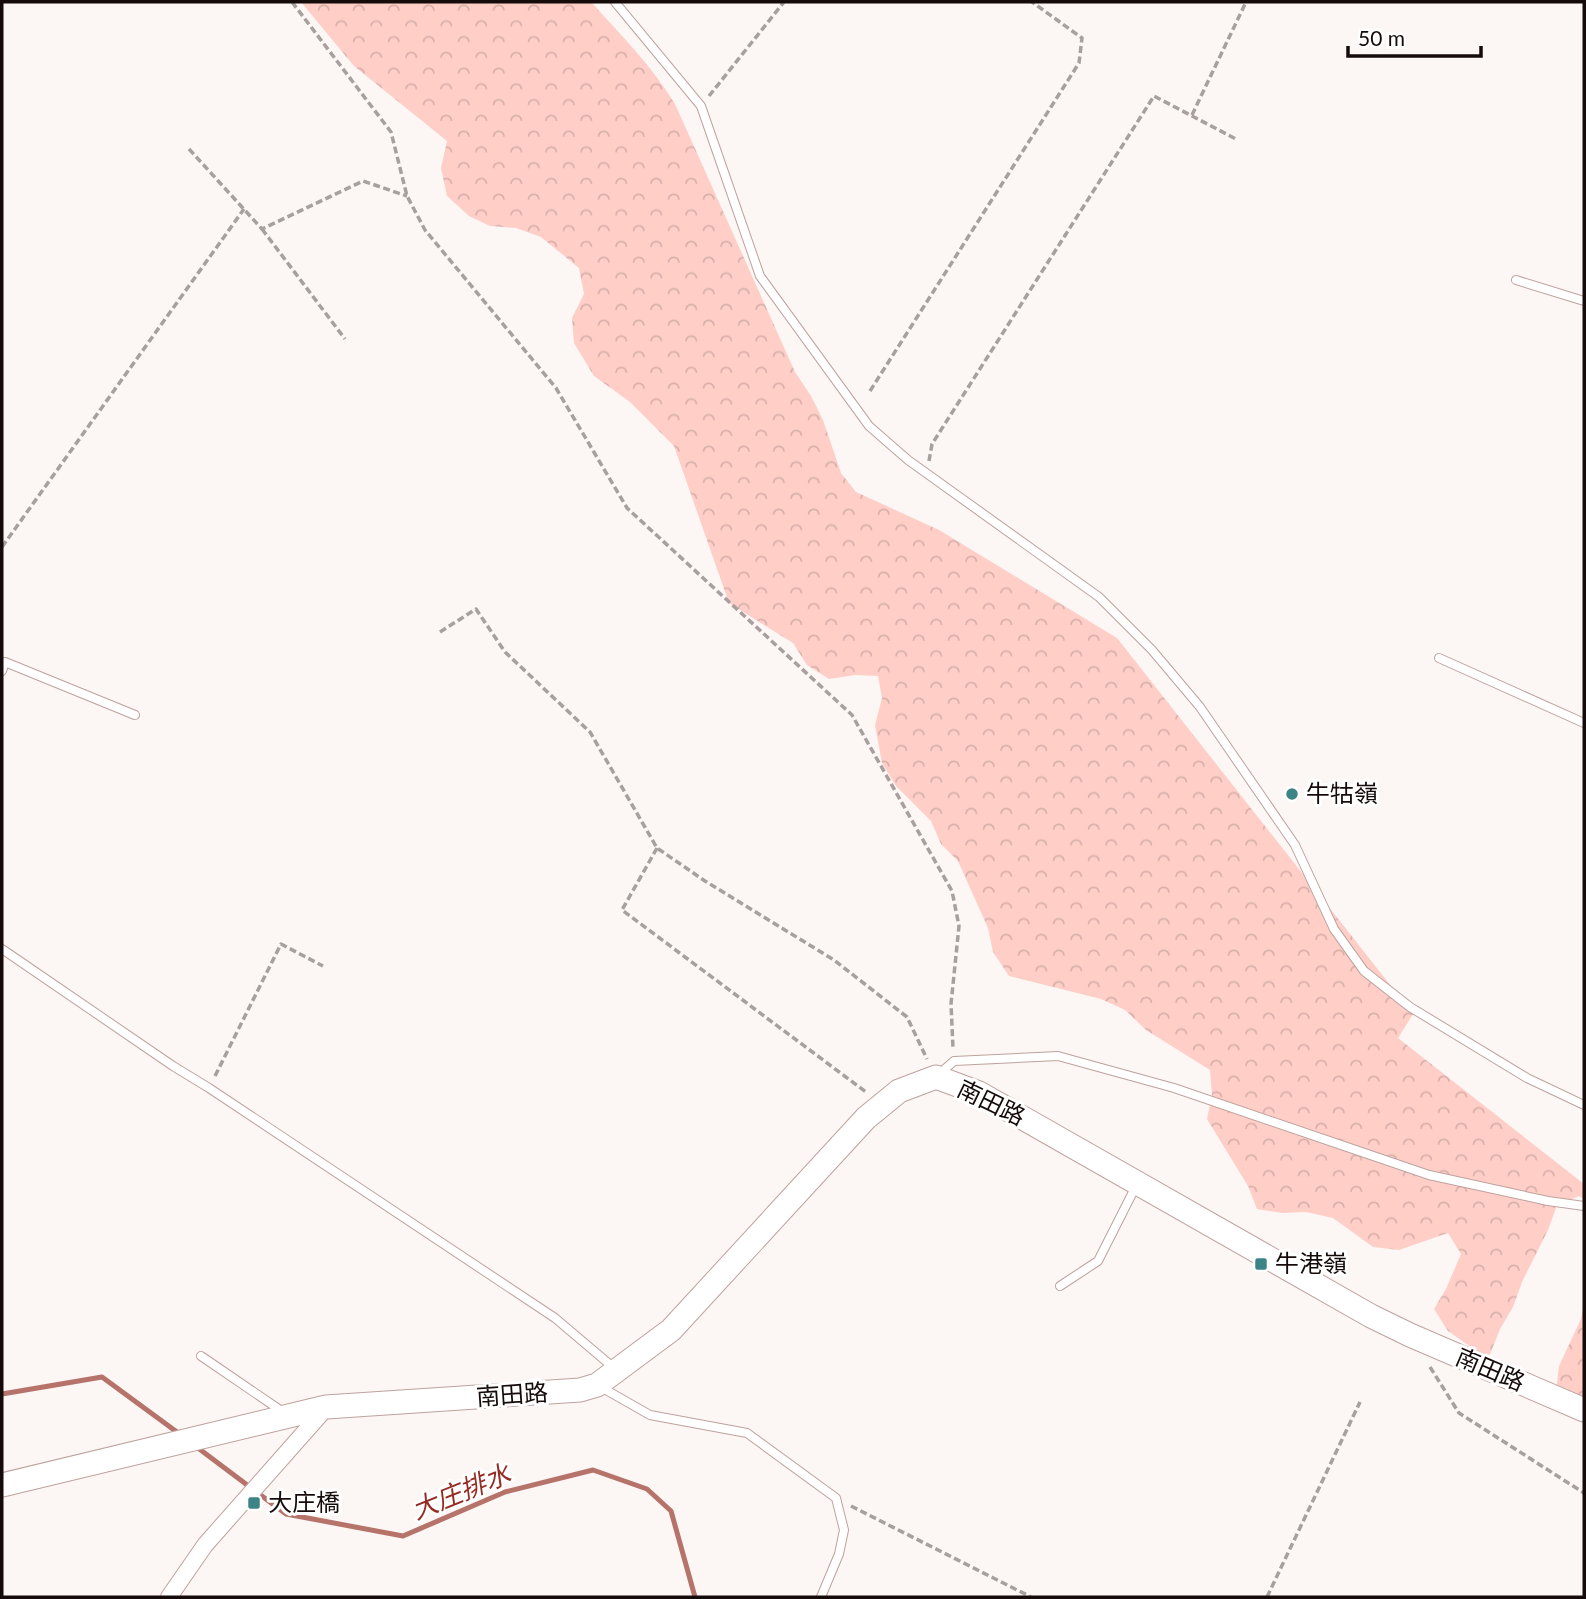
<svg xmlns="http://www.w3.org/2000/svg" width="1586" height="1599" viewBox="0 0 1586 1599" font-family="Lato,'Noto Sans TC',sans-serif">
  <style>
    .forest { fill: url(#forest-crowns) }
    .lines { fill: none; stroke-linecap: round; stroke-linejoin: round }
    .stream { stroke: #b67369; stroke-width: 5 }
    .service-casing { stroke: #bea29d; stroke-width: 10 }
    .minor-casing { stroke: #bea29d; stroke-width: 18 }
    .secondary-casing { stroke: #bea29d; stroke-width: 25 }
    .path { stroke: #a8a09f; stroke-width: 3.5; stroke-dasharray: 7 3.5; stroke-linecap: butt }
    .service { stroke: #fff; stroke-width: 8 }
    .minor { stroke: #fff; stroke-width: 16 }
    .secondary { stroke: #fff; stroke-width: 23 }
    .poi-dot { fill: #3c8485; stroke: #fff; stroke-width: 2.5 }
    .labels { text-anchor: middle; stroke-width: 6; stroke-linejoin: round; paint-order: stroke }
    .poi-label { font-size: 24px; fill: #150b0a; stroke: #fff; text-anchor: start }
    .street-label { font-size: 24px; fill: #150b0a; stroke: #fff }
    .water-label { font-size: 26px; font-style: italic; fill: #942c23; stroke: #fff }
  </style>
  <defs>
    <pattern id="forest-crowns" width="20" height="18" patternUnits="userSpaceOnUse" patternTransform="scale(1.75)"><rect width="20" height="18" fill="#fecec7"/><path d="M2 6a3 3 0 1 1 6 0M12 15a3 3 0 1 1 6 0" fill="none" stroke="#d9b0aa"/></pattern>
  </defs>
  <rect width="100%" height="100%" fill="#fcf6f5"/>
  <g class="forest">
    <path d="M 301,2 L 591,2 C 621,35 652,66 675,104 L 795,372 L 811,396 L 823,420 L 841,473 L 856,492 L 939,530 L 1117,638 L 1413,1014 L 1398,1038 L 1584,1184 L 1584,1199 L 1579,1196 L 1557,1205 L 1548,1230 L 1522,1282 L 1513,1307 L 1500,1329 L 1488,1359 L 1448,1331 L 1434,1309 L 1446,1289 L 1461,1254 L 1448,1233 L 1399,1250 L 1373,1247 L 1333,1218 L 1306,1212 L 1282,1213 L 1257,1209 L 1248,1186 L 1207,1119 L 1212,1095 L 1210,1070 L 1146,1030 L 1125,1010 L 1101,999 L 1009,976 L 993,952 L 988,928 L 958,861 L 941,844 L 931,821 L 896,786 L 882,763 L 875,725 L 882,698 L 878,676 L 855,675 L 829,679 L 807,665 L 793,643 L 729,603 L 674,446 L 630,402 L 594,376 L 574,343 L 572,318 L 584,294 L 579,268 L 541,237 L 516,228 L 490,226 L 469,216 L 447,196 L 441,168 L 447,141 L 354,66 Z"/>
    <path d="M 1584,1304 L 1584,1395 L 1581,1397 L 1556,1392 L 1559,1366 L 1581,1319 Z"/>
  </g>
  <g class="lines">
    <g class="stream">
      <path d="M 2,1394 L 102,1377 L 181,1435"/>
      <path d="M 194,1445 L 286,1514 L 403,1536 L 505,1492 L 593,1470 L 647,1489 L 671,1511 L 695,1597"/>
    </g>
    <g class="service-casing">
      <g id="service">
        <path d="M 615,2 L 701,106 L 760,276 L 869,426 L 908,460 L 1099,597 L 1152,650 L 1200,707 L 1295,845 L 1334,929 L 1364,971 L 1410,1007 L 1527,1078 L 1584,1105"/>
        <path d="M 1516,280 L 1584,301"/>
        <path d="M 1439,658 L 1584,723"/>
        <path d="M 2,671 L 5,662 L 135,715"/>
        <path d="M 2,949 L 173,1066 L 209,1088 L 555,1318 L 614,1368"/>
        <path d="M 938,1075 L 954,1061 L 1058,1056 L 1174,1088 L 1429,1175 L 1548,1201 L 1584,1206"/>
        <path d="M 1060,1286 L 1098,1261 L 1136,1186"/>
        <path d="M 201,1356 L 283,1412"/>
        <path d="M 599,1386 L 650,1415 L 747,1433 L 836,1498 L 844,1530 L 839,1554 L 821,1597"/>
      </g>
    </g>
    <g class="minor-casing">
      <path id="minor" d="M 169,1597 L 205,1545 L 326,1408"/>
    </g>
    <g class="secondary-casing">
      <path id="secondary" d="M 2,1485 L 326,1407 L 580,1390 L 597,1385 L 671,1330 L 866,1118 L 899,1091 L 936,1077 L 979,1093 L 1371,1316 L 1410,1335 L 1584,1410"/>
    </g>
    <g class="path">
      <path d="M 292,2 L 391,132 L 407,196 L 425,230 L 556,388 L 627,508 L 852,715 L 952,891 L 959,926 L 951,1004 L 953,1048"/>
      <path d="M 709,96 L 784,2"/>
      <path d="M 1192,115 L 1246,2"/>
      <path d="M 189,149 L 262,229 L 363,181 L 407,196"/>
      <path d="M 262,229 L 345,339"/>
      <path d="M 870,391 L 1079,63 L 1082,38 L 1032,2"/>
      <path d="M 929,461 L 932,444 L 1154,96 L 1236,139"/>
      <path d="M 2,547 L 244,209"/>
      <path d="M 440,632 L 476,609 L 505,652 L 590,732 L 657,848 L 705,881 L 834,960 L 907,1017 L 927,1059"/>
      <path d="M 657,848 L 622,910 L 866,1092"/>
      <path d="M 215,1076 L 281,944 L 323,966"/>
      <path d="M 1430,1367 L 1459,1413 L 1584,1493"/>
      <path d="M 851,1506 L 1031,1597"/>
      <path d="M 1267,1597 L 1360,1402"/>
    </g>
    <use href="#service" class="service"/>
    <use href="#minor" class="minor"/>
    <use href="#secondary" class="secondary"/>
  </g>
  <g class="poi-dot">
    <circle cx="1292" cy="794" r="7"/>
    <rect x="1254" y="1257" width="14" height="14" rx="3.5"/>
    <rect x="247" y="1496" width="14" height="14" rx="3.5"/>
  </g>
  <g class="labels">
    <g class="poi-label">
      <text x="1306" y="802">牛牯嶺</text>
      <text x="1275" y="1272">牛港嶺</text>
      <text x="268" y="1511">大庄橋</text>
    </g>
    <g class="street-label">
      <text transform="translate(991 1103) rotate(26)" y="8">南田路</text>
      <text transform="translate(1490 1370) rotate(23)" y="8">南田路</text>
      <text transform="translate(512 1395) rotate(-4)" y="8">南田路</text>
    </g>
    <g class="water-label">
      <text transform="translate(461 1492) rotate(-22)" y="9">大庄排水</text>
    </g>
  </g>
  <rect width="1586" height="1599" fill="none" stroke="#150b0a" stroke-width="7"/>
  <path d="M1348 46v10h133v-10" fill="none" stroke="#150b0a" stroke-width="3.5"/>
  <text x="1358" y="46" font-size="21" fill="#150b0a" stroke="#ffffff" stroke-width="5" paint-order="stroke">50 m</text>
</svg>
